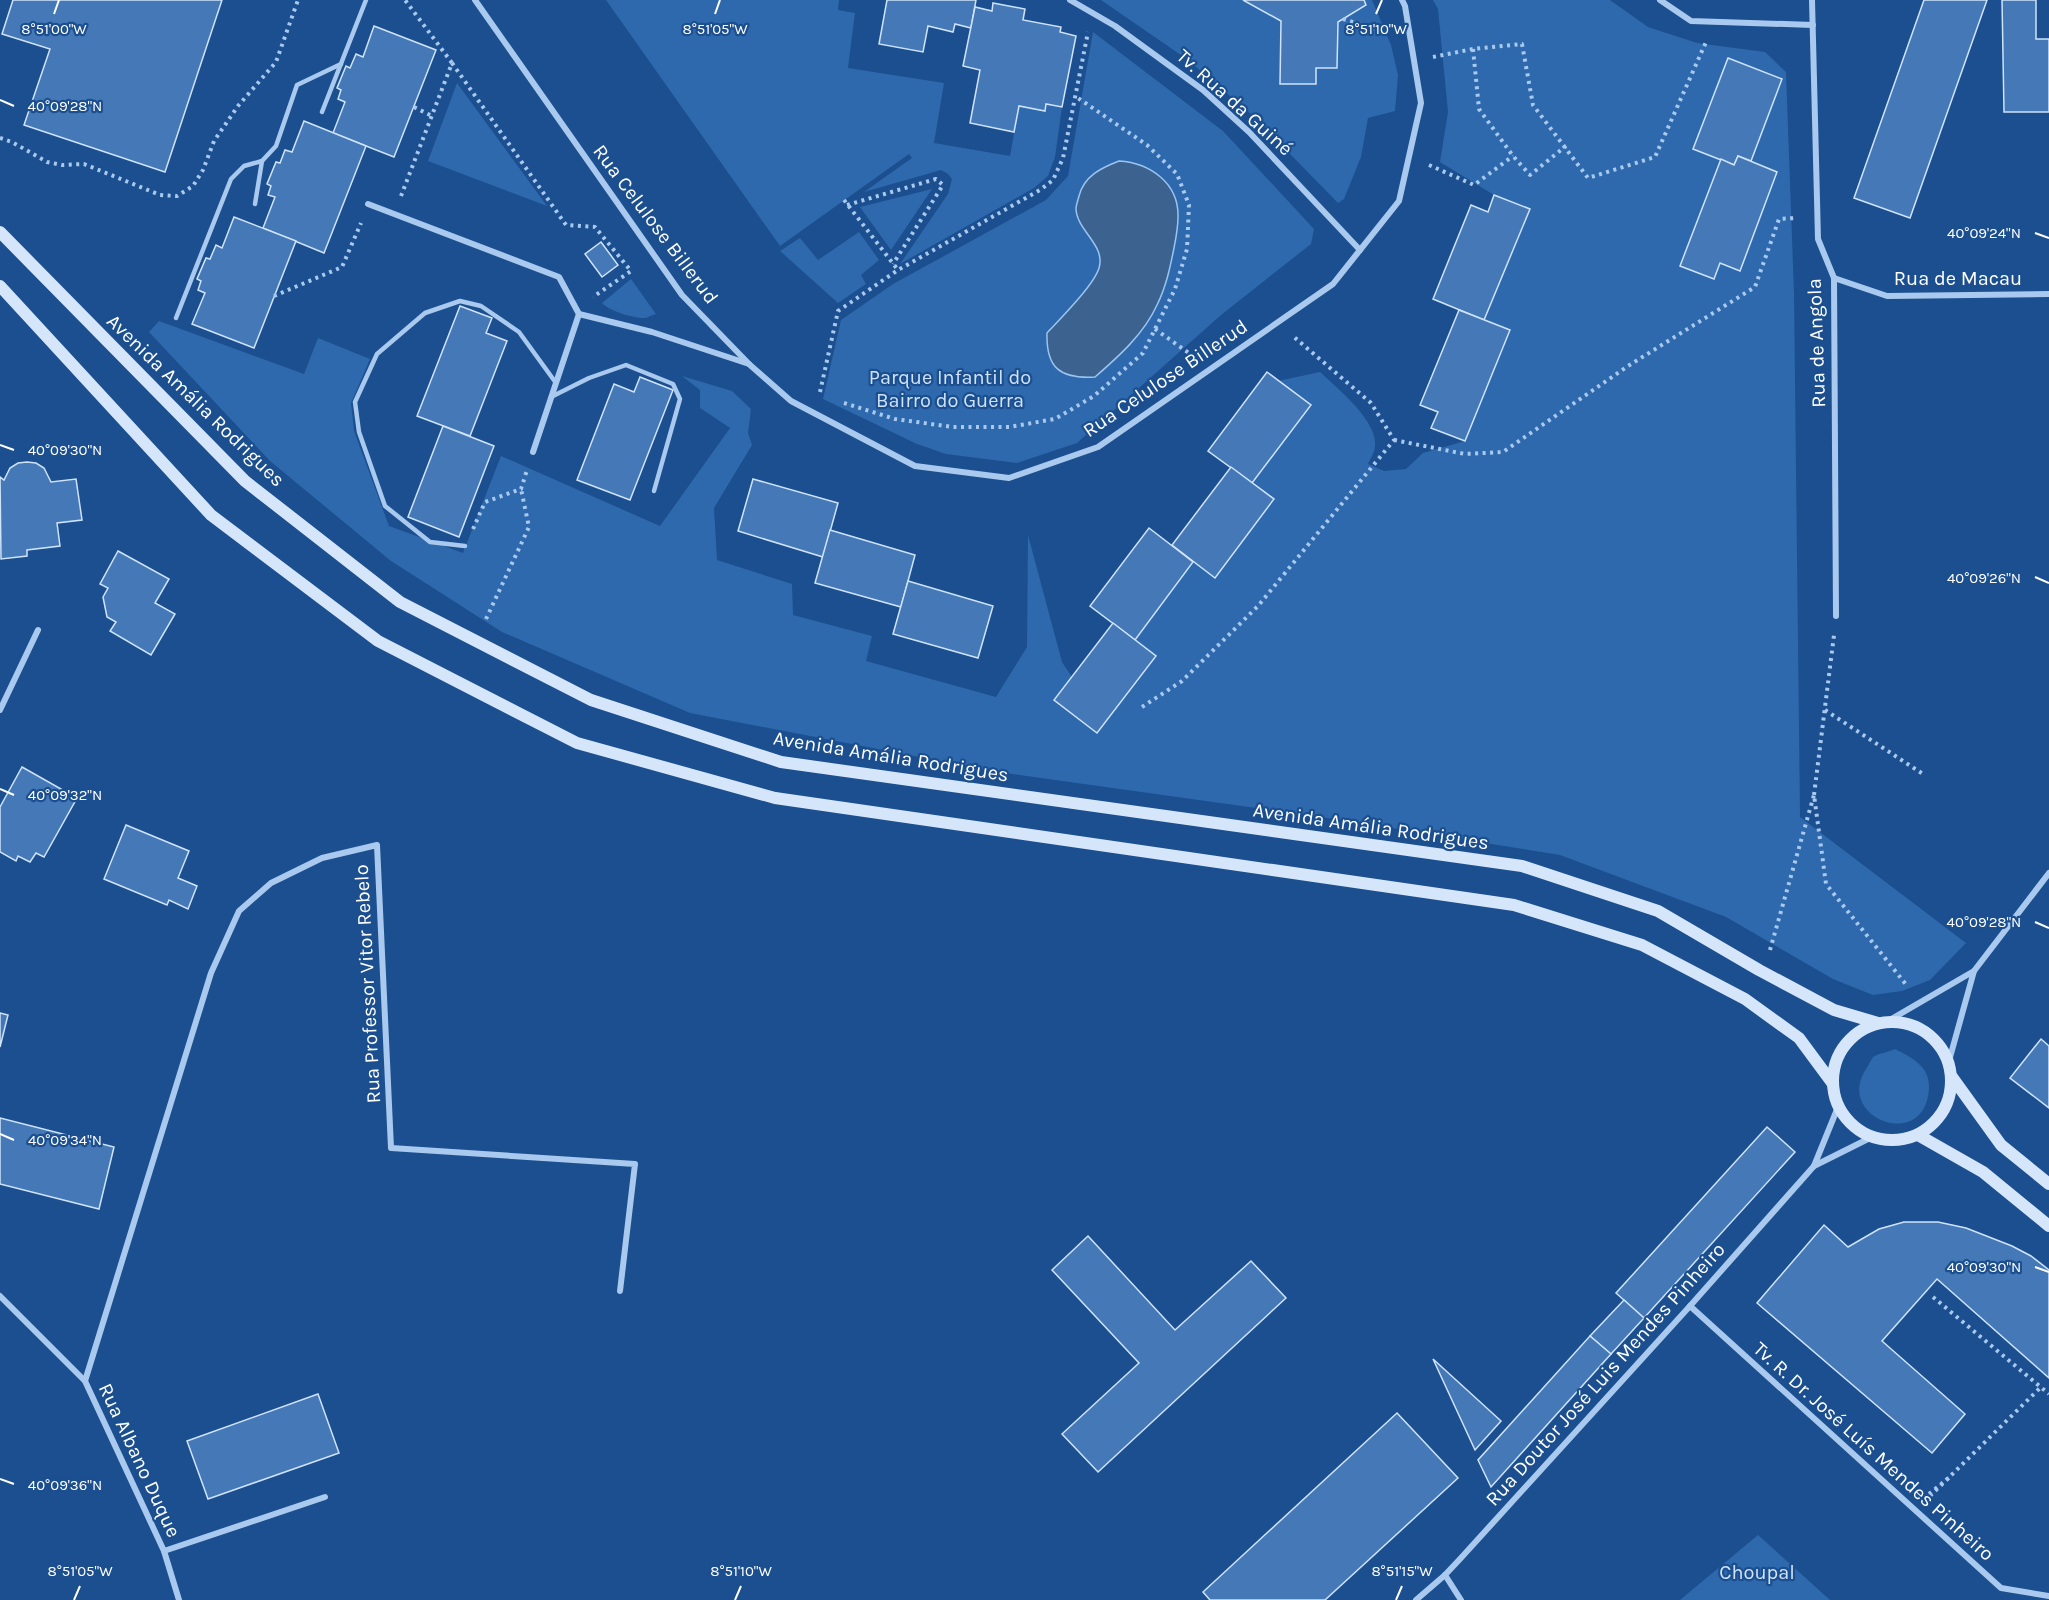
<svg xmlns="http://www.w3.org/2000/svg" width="2049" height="1600" viewBox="0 0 2049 1600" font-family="Karla,sans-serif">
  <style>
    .green { fill: #2e69ad }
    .water { fill: #3c6290; stroke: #9cc4f0; stroke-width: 1.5 }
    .building { fill: #4478b7; stroke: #cfe3fa; stroke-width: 1.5 }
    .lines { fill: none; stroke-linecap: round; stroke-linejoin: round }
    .path { stroke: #a9c9ee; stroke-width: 4; stroke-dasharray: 3 4.5; stroke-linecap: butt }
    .lane { stroke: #a9c9ee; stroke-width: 4.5 }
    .street { stroke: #a9c9ee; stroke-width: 6 }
    .secondary { stroke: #d6e6fa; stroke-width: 12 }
    .ticks { fill: none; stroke: #fff; stroke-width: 2 }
    .labels { text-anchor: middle; stroke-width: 4.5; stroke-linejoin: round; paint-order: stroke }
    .street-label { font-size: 20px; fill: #fff; stroke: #1b4f8f }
    .park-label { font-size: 20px; fill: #cfe3fa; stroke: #1b4f8f }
    .ticks-label { font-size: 15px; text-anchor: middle; fill: #fff; stroke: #1b4f8f; stroke-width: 4.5; stroke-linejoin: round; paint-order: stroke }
  </style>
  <rect width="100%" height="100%" fill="#1b4f8f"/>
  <g class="green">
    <path d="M 606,0 L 839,0 L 838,10 L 855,13 L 848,68 L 944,83 L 934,143 L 1010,156 L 1019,106 L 1044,111 L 1046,104 L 1062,107 L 1055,157 L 1048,176 L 1034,188 L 900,264 L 948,194 L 952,179 L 948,174 L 941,170 L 864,192 L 912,158 L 909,154 L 780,246 Z"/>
    <path d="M 1101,0 L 1372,0 L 1391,45 L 1398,75 L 1395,111 L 1368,118 L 1361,157 L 1344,199 L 1338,203 L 1252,115 L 1188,60 Z"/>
    <path d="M 1433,0 L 1610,0 L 1648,27 L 1697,43 L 1765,52 L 1786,72 L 1794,293 L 1800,817 L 1966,943 L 1930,980 L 1902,991 L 1873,995 L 1833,979 L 1726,917 L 1560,855 L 1349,821 L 998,772 L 690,713 L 502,632 L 391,561 L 270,461 L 149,332 L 159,321 L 304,374 L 318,338 L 370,359 L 351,403 L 354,431 L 389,526 L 463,553 L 501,456 L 660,526 L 730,428 L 700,408 L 700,390 L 682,376 L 732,391 L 751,409 L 748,433 L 752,445 L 714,508 L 717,560 L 792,584 L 793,615 L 872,636 L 866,661 L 996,697 L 1027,647 L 1028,535 L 1062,662 L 1072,677 L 1054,700 L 1097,733 L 1156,656 L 1135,640 L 1193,562 L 1215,578 L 1274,500 L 1252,483 L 1311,405 L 1278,381 L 1320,372 C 1337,388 1378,421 1375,446 C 1375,452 1370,459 1368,464 L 1384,471 L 1406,469 L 1423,453 L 1465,441 L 1510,331 L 1484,320 L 1529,209 L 1494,195 L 1440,162 L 1448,112 L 1438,9 Z"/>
    <path d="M 1093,32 L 1223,131 L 1314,229 L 1311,244 L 1221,315 L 1077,443 L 1017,463 L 946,454 L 917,444 L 823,399 L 841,320 L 893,284 L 1046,200 L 1068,176 Z"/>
    <path d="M 457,83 L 547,206 L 428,161 Z"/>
    <path d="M 932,189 L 891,250 L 860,207 Z"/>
    <path d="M 859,232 L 879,260 L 861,275 L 866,284 L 838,303 L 780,251 L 800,238 L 818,260 Z"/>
    <path d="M 631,279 L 656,314 C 652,315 649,317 646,318 C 635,319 609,311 602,303 Z"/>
    <path d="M 1895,1049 C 1912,1058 1930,1066 1929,1088 C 1926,1153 1834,1118 1866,1069 C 1868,1066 1871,1060 1873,1057 C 1879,1053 1889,1052 1895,1049 Z"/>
    <path d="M 1758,1535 L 1830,1600 L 1680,1600 Z"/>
  </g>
  <path class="water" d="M 1119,161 C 1150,163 1179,183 1178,217 C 1178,227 1176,238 1174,248 C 1170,268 1166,287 1157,305 C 1144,334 1118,357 1095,377 C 1060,379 1046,368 1047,333 C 1060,319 1094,285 1099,268 C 1106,245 1077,231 1076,209 C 1076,205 1078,200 1079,196 C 1084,176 1101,168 1119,161 Z"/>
  <g class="building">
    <path d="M 13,0 L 222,0 L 165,172 L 24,125 L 50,49 L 2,34 Z"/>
    <path d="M 887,0 L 976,0 L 971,28 L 955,24 L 953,32 L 928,26 L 923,52 L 879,44 Z"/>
    <path d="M 1243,0 L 1364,0 L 1366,5 L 1338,22 L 1337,68 L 1316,68 L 1316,84 L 1280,84 L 1281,21 Z"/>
    <path d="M 1924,0 L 1987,0 L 1910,218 L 1854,198 Z"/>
    <path d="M 2002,0 L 2036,0 L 2036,39 L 2049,39 L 2049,112 L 2004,112 Z"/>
    <path d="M 993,3 L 1025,9 L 1023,20 L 1061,27 L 1060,32 L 1076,36 L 1062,107 L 1046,104 L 1045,111 L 1019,106 L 1014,132 L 970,123 L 980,70 L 963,66 L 975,7 L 992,11 Z"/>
    <path d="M 374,26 L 436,50 L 394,157 L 333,133 L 345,102 L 338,99 L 341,90 L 337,88 L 346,66 L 350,68 L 356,54 L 363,57 Z"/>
    <path d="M 1728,58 L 1782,79 L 1751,161 L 1738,156 L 1734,165 L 1693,149 Z"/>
    <path d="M 304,121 L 366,146 L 324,253 L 263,228 L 275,197 L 268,195 L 271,186 L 267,184 L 276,162 L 280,163 L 285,150 L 292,152 Z"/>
    <path d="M 1738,156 L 1777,172 L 1740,271 L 1720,263 L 1714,279 L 1680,266 L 1721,159 L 1734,165 Z"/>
    <path d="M 1494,195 L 1530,209 L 1484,320 L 1433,299 L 1471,205 L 1488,212 Z"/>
    <path d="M 234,217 L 296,241 L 254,348 L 192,324 L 205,293 L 198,290 L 201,281 L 197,279 L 206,258 L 210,259 L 216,245 L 222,248 Z"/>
    <path d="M 601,242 L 618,265 L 602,277 L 585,254 Z"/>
    <path d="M 460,306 L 492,318 L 486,333 L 507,341 L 470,436 L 417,416 Z"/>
    <path d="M 1459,310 L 1510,330 L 1465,441 L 1431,428 L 1438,412 L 1420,405 Z"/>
    <path d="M 1267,372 L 1311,405 L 1252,483 L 1208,451 Z"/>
    <path d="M 640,377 L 673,390 L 630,500 L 577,480 L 614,384 L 634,392 Z"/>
    <path d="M 443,426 L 494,446 L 459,537 L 408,517 Z"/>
    <path d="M 27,462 L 36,463 L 44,468 L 51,482 L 76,479 L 82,520 L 57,523 L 60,546 L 27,550 L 27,556 L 1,559 L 0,477 L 4,480 L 10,468 L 18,463 Z"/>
    <path d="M 1231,467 L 1274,499 L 1215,578 L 1172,545 Z"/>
    <path d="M 753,479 L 838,503 L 823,557 L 738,531 Z"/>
    <path d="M 1149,528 L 1193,562 L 1135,640 L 1090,606 Z"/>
    <path d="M 830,530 L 915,555 L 901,607 L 815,583 Z"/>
    <path d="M 118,551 L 169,579 L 155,603 L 175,614 L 151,655 L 110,631 L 116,622 L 107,617 L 103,597 L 108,588 L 100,584 Z"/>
    <path d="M 908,581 L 993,606 L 978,658 L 893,634 Z"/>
    <path d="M 1113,623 L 1156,656 L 1097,733 L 1054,700 Z"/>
    <path d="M 22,767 L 77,798 L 44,857 L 36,853 L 30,862 L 18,856 L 16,861 L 0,852 L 0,807 Z"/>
    <path d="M 126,825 L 189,851 L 178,878 L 197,886 L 188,909 L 169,900 L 167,905 L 104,879 Z"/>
    <path d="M 0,1013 L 8,1015 L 0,1047 Z"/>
    <path d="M 2041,1039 L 2049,1046 L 2049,1108 L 2010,1078 Z"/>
    <path d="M 0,1118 L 114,1147 L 99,1209 L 0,1184 Z"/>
    <path d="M 1767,1127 L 1795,1152 L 1644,1318 L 1616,1293 Z"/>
    <path d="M 1904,1222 L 1938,1222 L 1966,1228 L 2012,1246 L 2031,1256 L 2049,1270 L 2049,1378 L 1937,1279 L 1882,1341 L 1965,1414 L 1932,1453 L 1757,1303 L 1824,1225 L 1848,1247 L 1879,1229 Z"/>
    <path d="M 1088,1236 L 1175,1330 L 1251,1261 L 1286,1298 L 1098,1472 L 1062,1434 L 1139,1363 L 1052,1270 Z"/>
    <path d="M 1624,1300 L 1644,1318 L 1611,1354 L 1590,1336 Z"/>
    <path d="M 1590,1336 L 1611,1354 L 1491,1487 L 1478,1460 Z"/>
    <path d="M 1433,1359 L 1501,1421 L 1475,1450 Z"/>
    <path d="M 318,1394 L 339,1453 L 208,1499 L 187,1441 Z"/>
    <path d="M 1397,1413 L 1458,1478 L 1325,1600 L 1210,1600 L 1203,1592 Z"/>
  </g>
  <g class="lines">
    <g class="path">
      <path d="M 1343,19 L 1388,33"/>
      <path d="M 1473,49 L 1479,109 L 1513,156 L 1530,175 L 1566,146"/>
      <path d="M 1433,57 L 1473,49 L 1522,44 L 1533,105 L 1588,178 L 1655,157 L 1706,42"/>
      <path d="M 452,63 L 566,225 L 595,227 L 631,271 L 593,297"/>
      <path d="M 414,107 L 432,116"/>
      <path d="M 0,138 L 12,142 L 47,162 L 62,165 L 84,164 L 160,195 L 177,196 L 193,186 L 203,170 L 214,141 L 238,106 L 276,62 L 298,0"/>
      <path d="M 1429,165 L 1474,185 L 1513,156"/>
      <path d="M 401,196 L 452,63 L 405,0"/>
      <path d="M 844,200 L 898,270"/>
      <path d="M 847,205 L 936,179 L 943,185 L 893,264"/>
      <path d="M 274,296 L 342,267 L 361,223"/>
      <path d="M 1155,329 L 1193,356"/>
      <path d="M 820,392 L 838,311 L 898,270 L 1040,190 L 1053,180 L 1063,158 L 1088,32"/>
      <path d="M 844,403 L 895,419 L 953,427 L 1009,427 L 1055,419 L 1094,396 L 1143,353 L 1175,289 L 1187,249 L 1189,205 L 1177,174 L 1147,145 L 1075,96"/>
      <path d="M 1394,440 L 1465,454 L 1503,452 L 1628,366 L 1755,287 L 1779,219 L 1796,218"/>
      <path d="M 473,529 L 485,502 L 521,489 L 527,470"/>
      <path d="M 486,619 L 529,527 L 521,489"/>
      <path d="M 1142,707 L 1182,681 L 1258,606 L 1394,440 L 1371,403 L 1294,337"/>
      <path d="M 1825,710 L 1923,774"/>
      <path d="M 1814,795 L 1834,635"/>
      <path d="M 1770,950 L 1814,795 L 1826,884 L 1908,987"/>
      <path d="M 1933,1297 L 2049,1394"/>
      <path d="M 1929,1494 L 1951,1476"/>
      <path d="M 1930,1496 L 2041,1387"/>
    </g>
    <g class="lane">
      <path d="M 322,112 L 366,0"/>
      <path d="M 255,204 L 262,161 L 276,146 L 297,85 L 341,64"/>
      <path d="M 176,318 L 231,179 L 244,166 L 262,161"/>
      <path d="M 551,397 L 589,378 L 626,365 L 673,384 L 680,399 L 654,491"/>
      <path d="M 465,546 L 430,542 L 385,506 L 359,432 L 355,402 L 377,354 L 425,313 L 460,301 L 481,306 L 519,332 L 556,383"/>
    </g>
    <g class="street">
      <path d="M 475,0 L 682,295 L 750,365 L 791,401 L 915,466 L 1009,478 L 1098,447 L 1333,284 L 1399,201 L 1421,103 L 1405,6 L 1402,0"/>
      <path d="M 1070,0 L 1115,26 L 1203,90 L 1249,132 L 1360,250"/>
      <path d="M 1660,0 L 1691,21 L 1813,25"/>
      <path d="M 1812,0 L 1818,239 L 1834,278 L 1836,616"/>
      <path d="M 368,204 L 559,277 L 579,314 L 652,332 L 749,364"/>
      <path d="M 1834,278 L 1887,296 L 2049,294"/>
      <path d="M 533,452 L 579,314"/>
      <path d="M 0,710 L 38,630"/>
      <path d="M 1888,1021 L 1974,971"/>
      <path d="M 1949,1061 L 1974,971 L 2049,873"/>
      <path d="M 1814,1166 L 1872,1137"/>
      <path d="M 0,1296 L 85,1381 L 164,1551 L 179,1600"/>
      <path d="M 1690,1306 L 2001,1588 L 2049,1596"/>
      <path d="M 85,1381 L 211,973 L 239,911 L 271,883 L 322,858 L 377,845 L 391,1148 L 635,1164 L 620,1291"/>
      <path d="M 164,1551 L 325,1497"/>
      <path d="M 1445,1575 L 1461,1600"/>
      <path d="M 1416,1600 L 1445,1575 L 1460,1559 L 1690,1306 L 1814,1166 L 1838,1107"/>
    </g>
    <g class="secondary">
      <path d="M 0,232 L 245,481 L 400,602 L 591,700 L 781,762 L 1522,866 L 1658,911 L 1759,970 L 1834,1010 L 1878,1023"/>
      <path d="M 0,286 L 211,515 L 378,641 L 577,743 L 775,798 L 1514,905 L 1642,945 L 1745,999 L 1799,1038 L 1833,1084"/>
      <circle cx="1892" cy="1081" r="59"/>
      <path d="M 1952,1077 L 2001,1145 L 2049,1184"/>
      <path d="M 1918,1135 L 1983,1172 L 2049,1226"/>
    </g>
  </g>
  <path class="ticks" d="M 54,14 L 59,0M 715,14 L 720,0M 1376,14 L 1382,0M 0,100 L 14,106M 2035,233 L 2049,238M 0,445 L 14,450M 2035,577 L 2049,583M 0,789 L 14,795M 2035,922 L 2049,928M 0,1134 L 14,1140M 2035,1267 L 2049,1272M 0,1479 L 14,1484M 74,1600 L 80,1586M 735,1600 L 741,1586M 1396,1600 L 1402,1586"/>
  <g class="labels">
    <g class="street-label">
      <text transform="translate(1235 102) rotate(42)" y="7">Tv. Rua da Guiné</text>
      <text transform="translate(656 224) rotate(53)" y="7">Rua Celulose Billerud</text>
      <text x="1958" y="285">Rua de Macau</text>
      <text transform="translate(1816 343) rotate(-92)" y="7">Rua de Angola</text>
      <text transform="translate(1165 378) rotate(-34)" y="7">Rua Celulose Billerud</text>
      <text transform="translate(196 400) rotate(44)" y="7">Avenida Amália Rodrigues</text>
      <text transform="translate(891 756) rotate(9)" y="7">Avenida Amália Rodrigues</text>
      <text transform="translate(1371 826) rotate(8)" y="7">Avenida Amália Rodrigues</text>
      <text transform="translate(367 984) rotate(-93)" y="7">Rua Professor Vitor Rebelo</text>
      <text transform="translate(1605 1374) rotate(-48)" y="7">Rua Doutor José Luis Mendes Pinheiro</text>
      <text transform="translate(1874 1451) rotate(42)" y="7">Tv. R. Dr. José Luís Mendes Pinheiro</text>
      <text transform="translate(140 1460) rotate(65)" y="7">Rua Albano Duque</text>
    </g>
    <g class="park-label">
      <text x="950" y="384">Parque Infantil do<tspan x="950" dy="23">Bairro do Guerra</tspan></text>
      <text x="1757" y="1579">Choupal</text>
    </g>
  </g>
  <g class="ticks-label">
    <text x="715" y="34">8°51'05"W</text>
    <text x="1376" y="34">8°51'10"W</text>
    <text x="54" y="34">8°51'00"W</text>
    <text x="65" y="111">40°09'28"N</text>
    <text x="1984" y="238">40°09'24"N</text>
    <text x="65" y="455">40°09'30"N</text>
    <text x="1984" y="583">40°09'26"N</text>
    <text x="65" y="800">40°09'32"N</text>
    <text x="1984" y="927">40°09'28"N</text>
    <text x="65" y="1145">40°09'34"N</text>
    <text x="1984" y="1272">40°09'30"N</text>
    <text x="65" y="1490">40°09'36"N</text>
    <text x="80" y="1576">8°51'05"W</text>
    <text x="741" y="1576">8°51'10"W</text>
    <text x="1402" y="1576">8°51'15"W</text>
  </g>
</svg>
